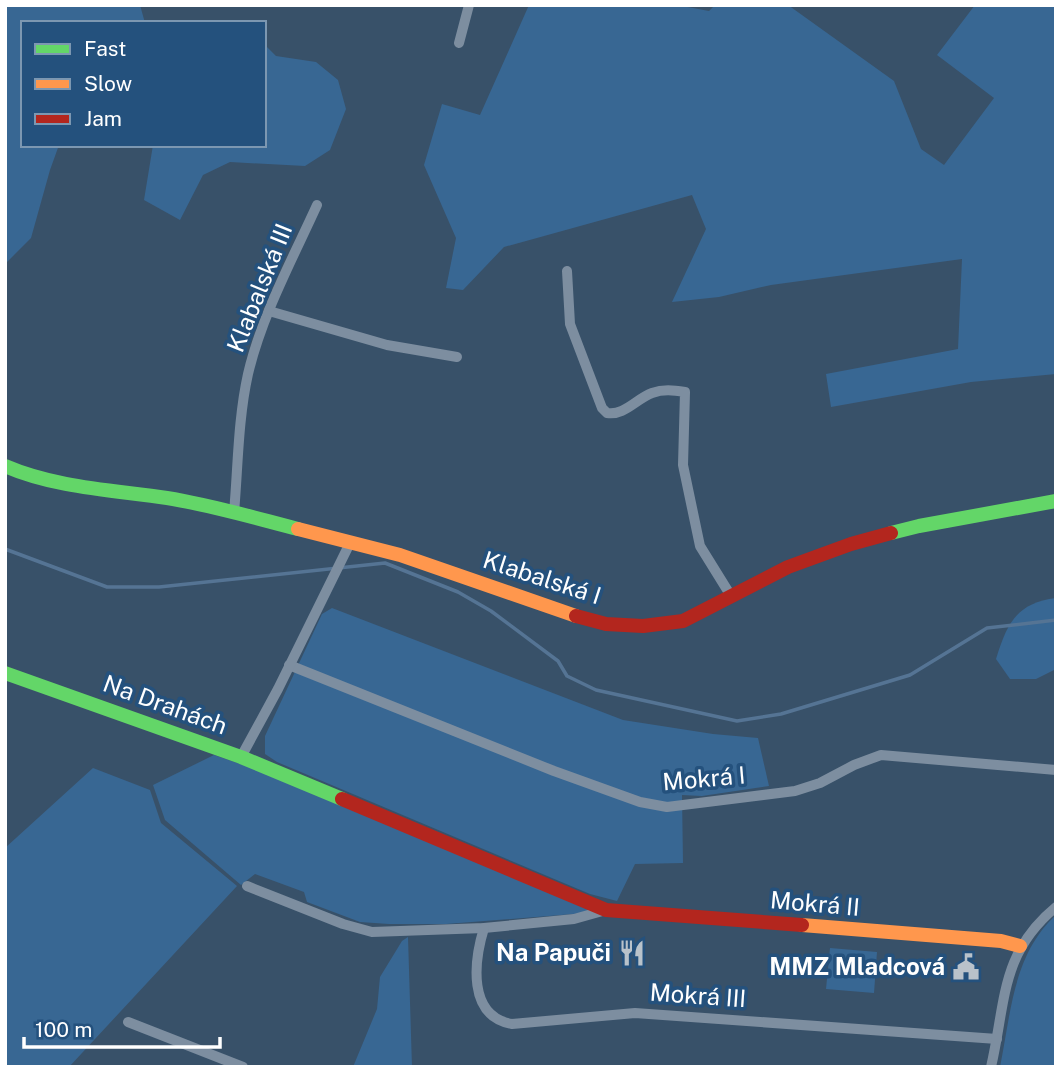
<svg xmlns="http://www.w3.org/2000/svg" width="1061" height="1072" viewBox="0 0 1061 1072" font-family="'Public Sans',sans-serif">
  <style>
    .green { fill: #386793 }
    .lines { fill: none; stroke-linecap: round; stroke-linejoin: round }
    .stream { stroke: #557494; stroke-width: 3.5 }
    .street { stroke: #7d8ea0; stroke-width: 10 }
    .fast { stroke: #63d668; stroke-width: 14 }
    .slow { stroke: #ff974d; stroke-width: 14 }
    .jam { stroke: #b3261e; stroke-width: 14 }
    .labels { text-anchor: middle; stroke-width: 7; stroke-linejoin: round; paint-order: stroke }
    .street-label { font-size: 24px; fill: #fff; stroke: #24517d }
    .poi-label { font-size: 24px; font-weight: bold; fill: #fff; stroke: #24517d; text-anchor: end }
  </style>
  <rect width="100%" height="100%" fill="#385169"/>
  <g class="green">
    <path d="M 5,5 L 140,5 L 145,23 L 23,23 L 23,145 L 59,145 L 50,170 L 31,238 L 5,264 Z"/>
    <path d="M 529,5 L 677,5 L 709,11 L 715,5 L 788,5 L 894,81 L 921,149 L 944,165 L 994,98 L 937,55 L 975,5 L 1056,5 L 1056,374 L 971,382 L 831,407 L 826,374 L 958,349 L 962,259 L 771,285 L 719,297 L 672,302 L 706,229 L 692,195 L 504,247 L 463,290 L 446,288 L 456,238 L 424,165 L 442,104 L 480,115 Z"/>
    <path d="M 264,44 L 276,56 L 316,62 L 338,80 L 346,109 L 330,150 L 305,166 L 230,162 L 203,175 L 180,220 L 144,200 L 153,145 L 264,145 Z"/>
    <path d="M 1056,598 L 1056,669 L 1036,679 L 1010,679 L 996,659 C 1007,624 1016,603 1056,598 Z"/>
    <path d="M 332,608 L 623,720 L 713,734 L 758,738 L 769,786 L 702,796 L 682,795 L 683,863 L 635,864 L 617,901 L 590,894 L 277,762 L 265,754 L 265,736 L 322,614 Z"/>
    <path d="M 214,755 L 255,769 L 588,909 L 586,913 L 446,924 L 389,924 L 360,922 L 307,902 L 304,892 L 255,874 L 241,885 L 165,820 L 153,785 Z"/>
    <path d="M 93,768 L 150,790 L 161,823 L 237,886 L 69,1067 L 5,1067 L 5,848 Z"/>
    <path d="M 1056,915 L 1056,1067 L 1000,1067 C 1011,1013 1013,954 1056,915 Z"/>
    <path d="M 408,937 L 412,1067 L 353,1067 L 377,1009 L 380,977 L 402,941 Z"/>
    <path d="M 830,948 L 877,952 L 874,993 L 826,989 Z"/>
  </g>
  <g class="lines">
    <path class="stream" d="M 5,549 L 107,587 L 159,587 L 385,563 L 458,592 L 491,611 L 558,661 L 567,676 L 596,690 L 737,721 L 781,714 L 910,675 L 987,628 L 1056,620"/>
    <g class="street">
      <path d="M 459,43 L 469,5"/>
      <path d="M 567,271 L 570,324 L 602,408 L 607,413 C 624,416 636,399 652,393 C 663,389 673,390 685,392 L 683,465 L 700,546 L 731,596"/>
      <path d="M 269,311 L 387,345 L 457,357"/>
      <path d="M 234,513 C 238,467 238,419 248,374 C 262,315 292,260 317,205"/>
      <path d="M 289,665 L 554,771 L 640,802 L 667,807 L 795,791 L 820,783 L 854,765 L 881,755 L 1056,770"/>
      <path d="M 241,757 L 278,689 L 350,543"/>
      <path d="M 247,886 L 343,924 L 372,932 L 484,928 L 574,919 L 606,910"/>
      <path d="M 484,928 C 474,961 467,1016 512,1024 L 635,1013 L 997,1039"/>
      <path d="M 128,1022 L 243,1067"/>
      <path d="M 991,1067 C 1006,1002 1000,953 1056,907"/>
    </g>
    <g class="fast">
      <path d="M 5,466 C 56,488 113,490 167,498 C 211,505 255,518 298,529"/>
      <path d="M 891,533 L 919,526 L 1056,501"/>
      <path d="M 5,673 L 241,757 L 342,799"/>
    </g>
    <g class="slow">
      <path d="M 298,529 L 400,555 L 576,616"/>
      <path d="M 802,925 L 1001,941 L 1020,946"/>
    </g>
    <g class="jam">
      <path d="M 576,616 L 606,624 L 643,626 L 683,621 L 788,567 L 851,544 L 891,533"/>
      <path d="M 342,799 L 606,910 L 802,925"/>
    </g>
  </g>
  <defs>
    <g id="restaurant-bare" transform="scale(2.1)"><path d="M-5-6h1v4h1v-4h1v4h1v-4h1v5L-1.5 .5V6h-2V.5L-5-1ZM5-6V6H3V1.5H1.5Q1.5-4 5-6Z" fill="#b9c2ca" stroke="#24517d" stroke-width="2.5" paint-order="stroke"/></g>
    <g id="civic-bare" transform="scale(2.1)"><path d="M-.6-6.5H3V-4.5H.6V-3L4-1V1h2V6H-6V1h2V-1L-.6-3ZM-1.2 2.5V6h2.4V2.5Z" fill="#b9c2ca" stroke="#24517d" stroke-width="2.5" paint-order="stroke"/></g>
  </defs>
  <g fill-rule="evenodd">
    <use href="#restaurant-bare" x="632" y="953"/>
    <use href="#civic-bare" x="966" y="967"/>
  </g>
  <g class="labels">
    <g class="street-label">
      <text transform="translate(260 288) rotate(-68)" y="8">Klabalská III</text>
      <text transform="translate(542 578) rotate(18)" y="8">Klabalská I</text>
      <text transform="translate(165 705) rotate(20)" y="8">Na Drahách</text>
      <text transform="translate(704 779) rotate(-5)" y="8">Mokrá I</text>
      <text transform="translate(815 904) rotate(5)" y="8">Mokrá II</text>
      <text transform="translate(698 996) rotate(4)" y="8">Mokrá III</text>
    </g>
    <g class="poi-label">
      <text x="611" y="961">Na Papuči</text>
      <text x="945" y="975">MMZ Mladcová</text>
    </g>
  </g>
  <rect width="1061" height="1072" fill="none" stroke="#ffffff" stroke-width="14"/>
  <rect x="21" y="21" width="245" height="126" fill="#24517d" stroke="#7c97b1" stroke-width="2"/>
  <rect x="35" y="44" width="35" height="10" fill="#63d668" stroke="#7c97b1" stroke-width="2"/>
  <text x="84" y="56" font-size="21" fill="#ffffff">Fast</text>
  <rect x="35" y="79" width="35" height="10" fill="#ff974d" stroke="#7c97b1" stroke-width="2"/>
  <text x="84" y="91" font-size="21" fill="#ffffff">Slow</text>
  <rect x="35" y="114" width="35" height="10" fill="#b3261e" stroke="#7c97b1" stroke-width="2"/>
  <text x="84" y="126" font-size="21" fill="#ffffff">Jam</text>
  <path d="M24 1037v10h196v-10" fill="none" stroke="#ffffff" stroke-width="3.5"/>
  <text x="35" y="1037" font-size="21" fill="#ffffff" stroke="#24517d" stroke-width="5" paint-order="stroke">100 m</text>
</svg>
